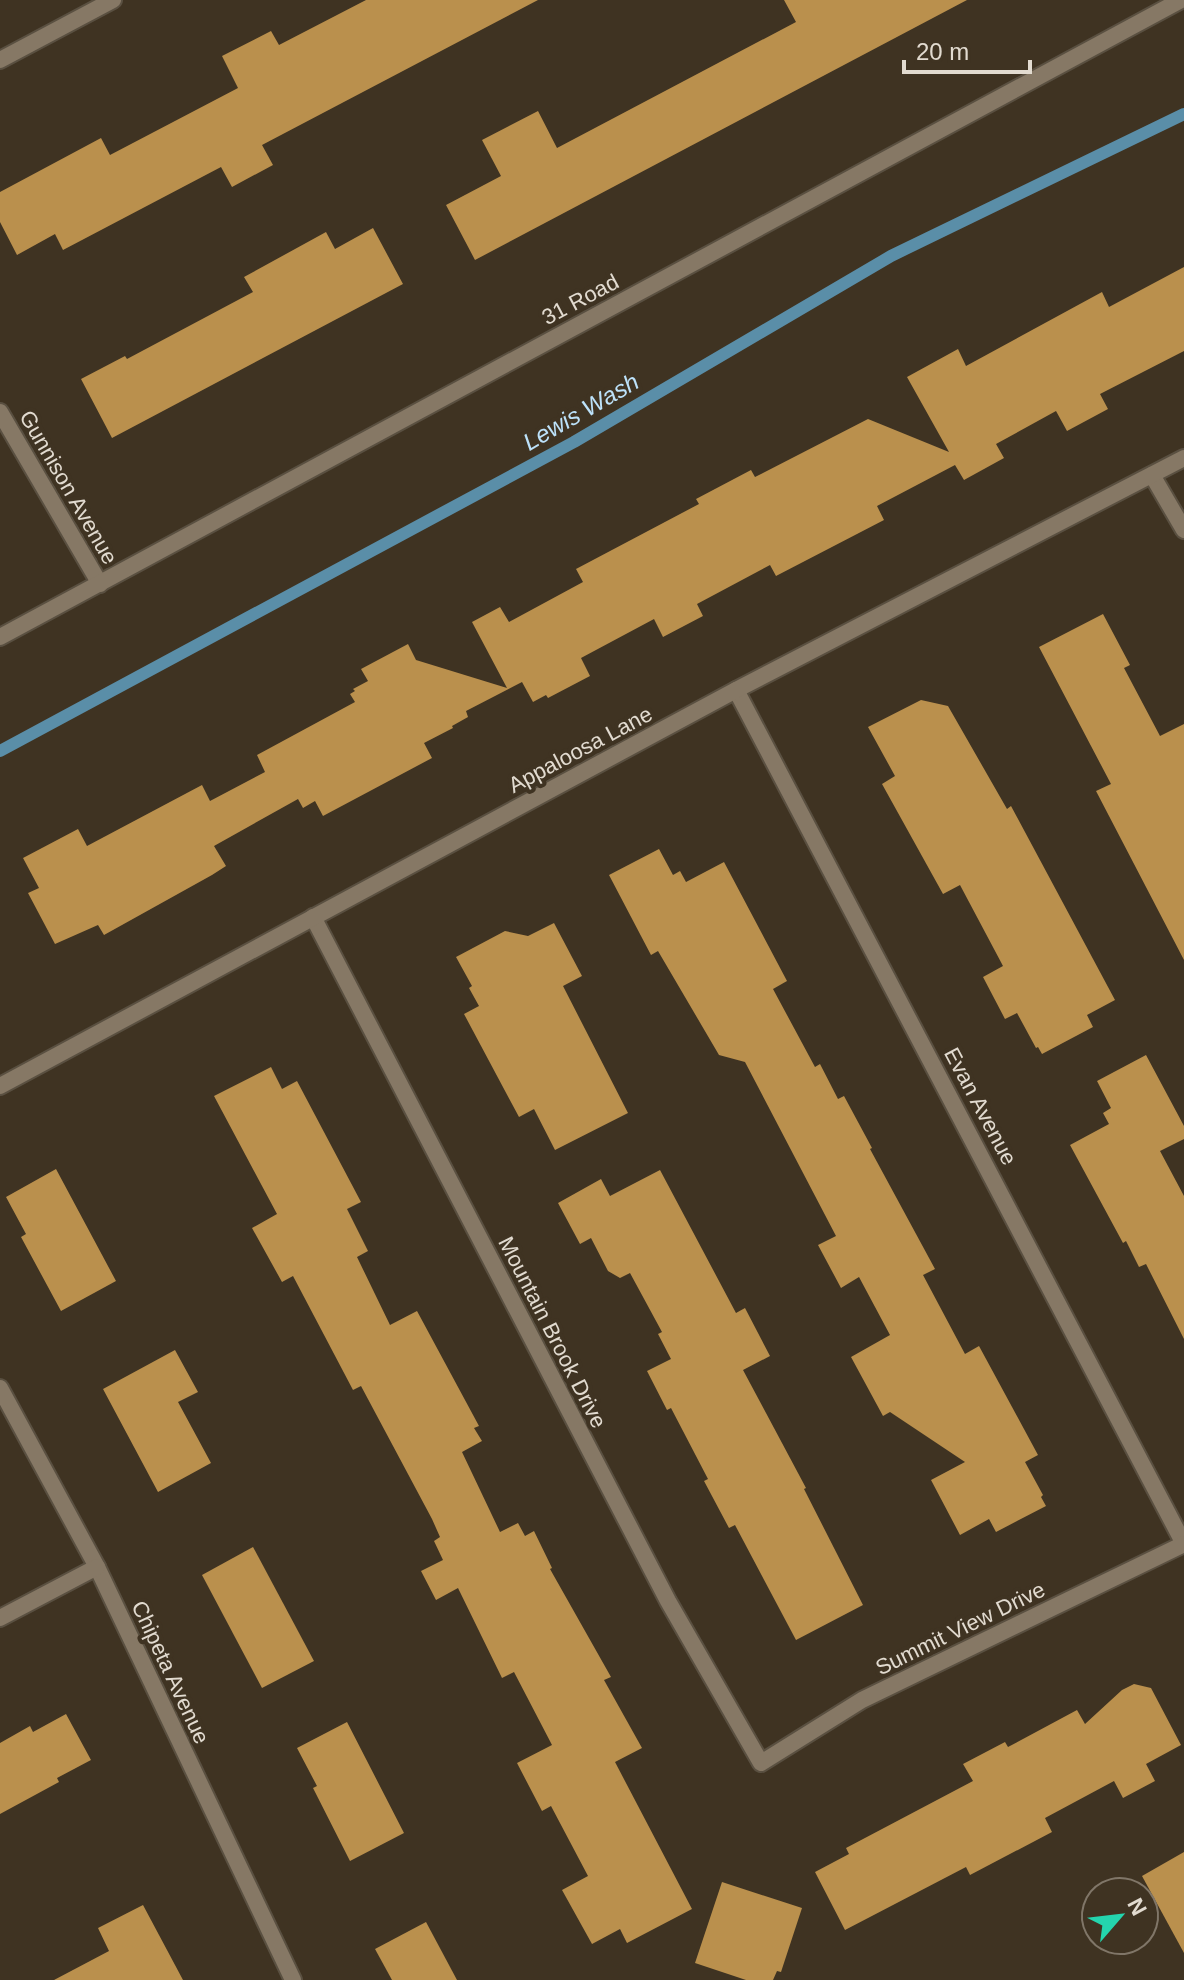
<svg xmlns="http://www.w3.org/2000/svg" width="1184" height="1980" viewBox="0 0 1184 1980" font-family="Helvetica,sans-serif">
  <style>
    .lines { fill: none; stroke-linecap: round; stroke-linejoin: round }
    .stream { stroke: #5a8ea8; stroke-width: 12 }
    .building { fill: #ba904d }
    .minor-casing { stroke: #5a5041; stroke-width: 20 }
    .tertiary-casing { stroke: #5a5041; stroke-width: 20 }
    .minor { stroke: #867865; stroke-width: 16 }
    .tertiary { stroke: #867865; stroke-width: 16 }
    .labels { text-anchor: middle; stroke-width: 8; stroke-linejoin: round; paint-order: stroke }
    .street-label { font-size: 22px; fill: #e2dbd0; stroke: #3f3322 }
    .water-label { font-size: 24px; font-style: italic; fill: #bde2fa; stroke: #3f3322 }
  </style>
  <rect width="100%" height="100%" fill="#3f3322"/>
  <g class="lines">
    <path class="stream" d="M 0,751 L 574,442 L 891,256 L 1184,114"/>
  </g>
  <g class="building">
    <path d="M 366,0 L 538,0 L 262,145 L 273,165 L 232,187 L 221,167 L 63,250 L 55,234 L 17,255 L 0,222 L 0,192 L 101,138 L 110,155 L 238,88 L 222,56 L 271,31 L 279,45 Z"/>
    <path d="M 784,0 L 967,0 L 475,260 L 446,205 L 501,176 L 482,140 L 538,111 L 557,148 L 796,22 Z"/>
    <path d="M 373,228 L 403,284 L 112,438 L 81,379 L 125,356 L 127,359 L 253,292 L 244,277 L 326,232 L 335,249 Z"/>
    <path d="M 1184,267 L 1184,351 L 1100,394 L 1108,409 L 1067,431 L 1056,411 L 996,444 L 1004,458 L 964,480 L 955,465 L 877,506 L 884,520 L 776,576 L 770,565 L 697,604 L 703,616 L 663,637 L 654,619 L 581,658 L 590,676 L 548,698 L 546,695 L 533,702 L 522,682 L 466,711 L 468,717 L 452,726 L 453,728 L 424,743 L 432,758 L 323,816 L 315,801 L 303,808 L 298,799 L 214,846 L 226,866 L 212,875 L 104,935 L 98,925 L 55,944 L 28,893 L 39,888 L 23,858 L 78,829 L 87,846 L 202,785 L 210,801 L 265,772 L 257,755 L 355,702 L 350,694 L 355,691 L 353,689 L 368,681 L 361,669 L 408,644 L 416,660 L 507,688 L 472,622 L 500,607 L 509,622 L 583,582 L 576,569 L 699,504 L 696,499 L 751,470 L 755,477 L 868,419 L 949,452 L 907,377 L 958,349 L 966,366 L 1102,292 L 1109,307 Z"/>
    <path d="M 1103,614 L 1130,665 L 1124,668 L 1160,736 L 1184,724 L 1184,960 L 1096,791 L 1111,784 L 1039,647 Z"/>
    <path d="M 921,700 L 948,706 L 1007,809 L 1011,806 L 1115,1000 L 1087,1015 L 1093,1027 L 1042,1054 L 1038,1047 L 1036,1048 L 1017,1013 L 1005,1019 L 983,977 L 1003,966 L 960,885 L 943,894 L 882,784 L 895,776 L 868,727 Z"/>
    <path d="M 659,849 L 673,875 L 680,871 L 686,882 L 724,862 L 787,981 L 773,989 L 815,1067 L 820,1064 L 838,1099 L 844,1096 L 872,1148 L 870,1149 L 935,1269 L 923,1275 L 965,1354 L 979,1346 L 1038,1455 L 1025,1462 L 1043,1495 L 1041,1497 L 1046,1506 L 996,1532 L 989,1519 L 960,1535 L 931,1480 L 965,1462 L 890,1412 L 883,1416 L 851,1357 L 890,1335 L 859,1277 L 841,1288 L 818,1245 L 836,1236 L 745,1062 L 719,1055 L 658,951 L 651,955 L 609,875 Z"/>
    <path d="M 554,923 L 582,976 L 563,986 L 628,1113 L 555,1150 L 534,1109 L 519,1117 L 464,1014 L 479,1006 L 469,988 L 472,986 L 456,957 L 505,931 L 528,936 Z"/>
    <path d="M 1146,1055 L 1184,1126 L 1184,1139 L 1160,1151 L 1184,1196 L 1184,1339 L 1146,1264 L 1139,1267 L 1126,1241 L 1123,1243 L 1070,1145 L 1109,1124 L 1103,1113 L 1111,1108 L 1097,1081 Z"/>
    <path d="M 271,1067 L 282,1089 L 297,1081 L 361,1202 L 347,1209 L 368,1251 L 357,1257 L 390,1325 L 417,1311 L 479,1426 L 474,1428 L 482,1441 L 462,1452 L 500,1532 L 518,1523 L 525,1536 L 534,1531 L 552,1568 L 550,1569 L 611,1677 L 604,1680 L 642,1748 L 615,1762 L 692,1909 L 627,1943 L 620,1929 L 592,1944 L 562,1890 L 588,1876 L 551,1806 L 542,1811 L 517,1763 L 552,1745 L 514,1672 L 502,1678 L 458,1588 L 436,1600 L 421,1571 L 443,1560 L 434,1541 L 440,1537 L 432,1519 L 361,1386 L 353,1390 L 293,1276 L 282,1282 L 252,1228 L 277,1214 L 214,1096 Z"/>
    <path d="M 56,1169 L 116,1281 L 61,1311 L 21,1237 L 26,1234 L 6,1197 Z"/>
    <path d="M 660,1170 L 736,1313 L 745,1308 L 770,1356 L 743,1370 L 806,1488 L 804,1489 L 863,1605 L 796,1640 L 735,1525 L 729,1528 L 704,1481 L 708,1479 L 671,1408 L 667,1410 L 647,1371 L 671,1359 L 658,1334 L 662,1332 L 630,1273 L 620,1278 L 608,1271 L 591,1238 L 580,1244 L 558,1203 L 601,1179 L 610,1196 Z"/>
    <path d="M 175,1350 L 198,1392 L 178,1402 L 211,1463 L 158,1492 L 103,1389 Z"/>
    <path d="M 253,1547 L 314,1661 L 262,1688 L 202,1575 Z"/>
    <path d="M 1134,1684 L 1151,1688 L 1181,1745 L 1146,1764 L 1155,1781 L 1123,1798 L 1114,1781 L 1045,1818 L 1052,1832 L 970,1875 L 966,1867 L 845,1930 L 815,1872 L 849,1854 L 846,1848 L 973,1781 L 963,1764 L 1005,1742 L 1008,1747 L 1077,1710 L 1085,1724 L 1122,1690 Z"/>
    <path d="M 66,1714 L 91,1760 L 57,1778 L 59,1782 L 0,1814 L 0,1743 L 30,1726 L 33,1732 Z"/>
    <path d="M 347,1722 L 404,1833 L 350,1861 L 313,1788 L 317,1786 L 297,1748 Z"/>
    <path d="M 1184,1852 L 1184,1953 L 1142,1876 Z"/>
    <path d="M 722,1882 L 802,1908 L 781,1972 L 777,1971 L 773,1980 L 746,1980 L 695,1963 Z"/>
    <path d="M 143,1905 L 183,1980 L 54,1980 L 109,1951 L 98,1928 Z"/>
    <path d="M 426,1922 L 457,1980 L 392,1980 L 375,1949 Z"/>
  </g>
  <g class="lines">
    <g class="minor-casing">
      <g id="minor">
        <path d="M 0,60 L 113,0"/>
        <path d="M 0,412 L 100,584"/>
        <path d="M 1152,475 L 1184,530"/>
        <path d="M 736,690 L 1184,1544"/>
        <path d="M 313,917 L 668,1601 L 761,1763 L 862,1700 L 1184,1544"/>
        <path d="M 0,1086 L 736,690 L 1184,458"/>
        <path d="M 0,1388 L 97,1567 L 293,1980"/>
        <path d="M 0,1618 L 97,1567"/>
      </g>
    </g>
    <g class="tertiary-casing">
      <path id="tertiary" d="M 0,637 L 1181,0"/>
    </g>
    <use href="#minor" class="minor"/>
    <use href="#tertiary" class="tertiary"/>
  </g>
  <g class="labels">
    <g class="street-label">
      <text transform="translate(580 299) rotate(-28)" y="8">31 Road</text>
      <text transform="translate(69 487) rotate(60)" y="8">Gunnison Avenue</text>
      <text transform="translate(580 749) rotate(-28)" y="8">Appaloosa Lane</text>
      <text transform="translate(981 1106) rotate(62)" y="8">Evan Avenue</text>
      <text transform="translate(553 1332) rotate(63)" y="8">Mountain Brook Drive</text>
      <text transform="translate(960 1628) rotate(-26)" y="8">Summit View Drive</text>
      <text transform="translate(171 1672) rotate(65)" y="8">Chipeta Avenue</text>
    </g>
    <g class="water-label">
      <text transform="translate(581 412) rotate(-30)" y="8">Lewis Wash</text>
    </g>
  </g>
  <g transform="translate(1120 1916) rotate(62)"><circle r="38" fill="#3f3322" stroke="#807668" stroke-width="2"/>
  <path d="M0-6L14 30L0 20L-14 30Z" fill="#24d5ae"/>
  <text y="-12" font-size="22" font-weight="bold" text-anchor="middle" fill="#e2dbd0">N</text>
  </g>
  <path d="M904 60v12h126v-12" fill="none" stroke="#e2dbd0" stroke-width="4"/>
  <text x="916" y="60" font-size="24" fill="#e2dbd0" stroke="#3f3322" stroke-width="6" paint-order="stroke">20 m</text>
</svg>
